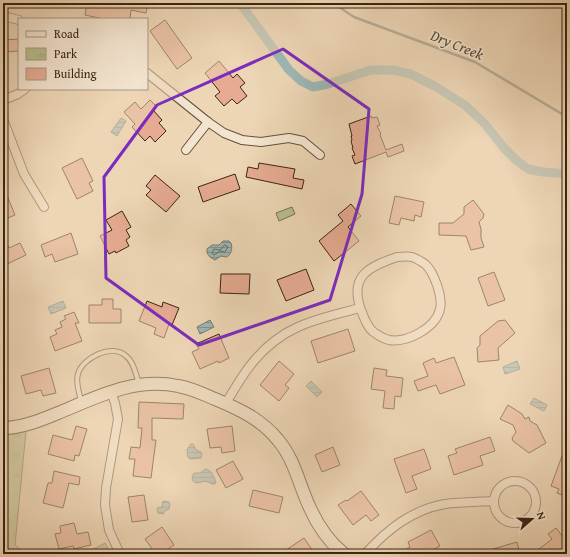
<svg xmlns="http://www.w3.org/2000/svg" width="570" height="557" viewBox="0 0 570 557" font-family="'Gentium Book Plus',serif">
  <style>
    .grass { fill: #b8be8e; stroke: #797150 }
    .park { fill: url(#park-tufts); stroke: #797150 }
    .water { fill: url(#water-rules); stroke: #757c75 }
    .lines { fill: none; stroke-linecap: round; stroke-linejoin: round }
    .shore { stroke: #6c6e64; stroke-width: 1 }
    .stream { stroke: #757c75; stroke-width: 2.5 }
    .canal { stroke: #9db7b7; stroke-width: 9 }
    .building { fill: #e6ab92; stroke: #3a2412 }
    .lane-casing { stroke: #67503b; stroke-width: 6 }
    .street-casing { stroke: #67503b; stroke-width: 10 }
    .secondary-casing { stroke: #3a2412; stroke-width: 14 }
    .lane { stroke: #f3e4cf; stroke-width: 4 }
    .street { stroke: #f3e4cf; stroke-width: 8 }
    .secondary { stroke: #f3e4cf; stroke-width: 12 }
    .marked { fill: none; stroke: #7b2cbf; stroke-width: 3; stroke-linejoin: round }
    .labels { text-anchor: middle; stroke-width: 3; stroke-linejoin: round; paint-order: stroke }
    .water-label { font-size: 15px; font-style: italic; fill: #53493b; stroke: #f3e4cf }
  </style>
  <defs>
    <pattern id="park-tufts" width="24" height="20" patternUnits="userSpaceOnUse"><rect width="24" height="20" fill="#b8be8e"/><path d="M3 7l-1-3M5 7V3M7 7l1-3M15 17l-1-3M17 17v-4M19 17l1-3" fill="none" stroke="#9fa379"/></pattern>
    <pattern id="water-rules" width="6" height="5" patternUnits="userSpaceOnUse"><rect width="6" height="5" fill="#9db7b7"/><path d="M0 2.5h6" fill="none" stroke="#819593"/></pattern>
  </defs>
  <rect width="100%" height="100%" fill="#edd6b5"/>
  <filter id="stains"><feTurbulence type="fractalNoise" baseFrequency=".005" numOctaves="4"/><feColorMatrix values="0 0 0 0 .2 0 0 0 0 .09 0 0 0 0 .02 0 0 0 .5 -.17"/></filter>
  <radialGradient id="worn" r=".72"><stop offset=".6" stop-color="#630" stop-opacity="0"/><stop offset="1" stop-color="#630" stop-opacity=".3"/></radialGradient>
  <path class="grass" d="M 292,207 L 295,214 L 279,221 L 276,213 Z"/>
  <g class="park">
    <path d="M 26,431 L 15,545 L 26,554 L 3,554 L 3,435 L 14,434 Z"/>
    <path d="M 105,543 L 110,552 L 107,554 L 84,554 Z"/>
  </g>
  <g class="water">
    <path d="M 121,118 L 126,121 L 117,136 L 111,132 Z"/>
    <path d="M 223,241 L 229,241 L 231,243 C 233,248 231,256 226,257 L 221,256 L 215,260 L 210,257 L 207,253 L 207,249 L 212,245 L 219,245 Z"/>
    <path d="M 63,301 L 66,308 L 51,314 L 48,307 Z"/>
    <path d="M 210,320 L 214,327 L 200,334 L 197,327 Z"/>
    <path d="M 517,361 L 520,369 L 505,374 L 503,367 Z"/>
    <path d="M 311,381 L 322,392 L 317,397 L 306,386 Z"/>
    <path d="M 534,398 L 547,405 L 544,411 L 530,404 Z"/>
    <path d="M 191,444 L 193,444 L 196,450 L 201,452 L 202,455 L 201,458 L 190,459 L 188,457 L 187,450 Z"/>
    <path d="M 206,469 C 213,471 213,476 216,482 L 215,484 L 212,484 C 203,479 205,482 196,483 L 193,481 L 192,477 L 194,473 L 200,473 Z"/>
    <path d="M 163,501 L 169,502 L 170,504 L 169,509 L 165,511 L 163,514 L 158,513 L 157,508 L 162,507 Z"/>
  </g>
  <g class="lines">
    <path class="shore" d="M 225,245 L 228,247 L 225,252 L 220,251 L 214,255 L 212,253 L 214,249 L 220,250 Z"/>
    <path class="stream" d="M 333,3 L 354,17 L 475,62 L 567,117"/>
    <path class="canal" d="M 240,3 L 289,70 L 301,81 L 313,87 L 328,84 L 371,70 L 393,70 L 411,74 L 438,88 L 466,106 L 485,124 L 504,148 L 516,160 L 528,169 L 543,172 L 567,174"/>
  </g>
  <g class="building">
    <path d="M 87,3 L 148,3 L 146,13 L 131,10 L 130,19 L 104,19 L 85,15 Z"/>
    <path d="M 165,20 L 192,58 L 177,69 L 150,31 Z"/>
    <path d="M 18,39 L 19,51 L 3,52 L 3,40 Z"/>
    <path d="M 219,61 L 233,78 L 237,74 L 245,83 L 240,87 L 247,96 L 237,104 L 232,99 L 224,106 L 215,96 L 220,92 L 205,73 Z"/>
    <path d="M 150,100 L 157,107 L 153,110 L 162,120 L 159,123 L 166,131 L 155,142 L 150,136 L 145,141 L 132,127 L 135,124 L 124,112 L 135,102 L 141,109 Z"/>
    <path d="M 371,116 L 372,118 L 377,117 L 380,125 L 377,126 L 381,134 L 380,135 L 386,150 L 402,144 L 404,151 L 388,157 L 386,152 L 355,164 L 352,156 L 355,155 L 352,148 L 353,148 L 351,141 L 352,140 L 351,136 L 352,136 L 349,124 Z"/>
    <path d="M 82,158 L 93,181 L 89,183 L 93,191 L 77,199 L 62,168 Z"/>
    <path d="M 259,163 L 295,169 L 293,178 L 304,180 L 302,189 L 246,177 L 248,167 L 258,169 Z"/>
    <path d="M 235,174 L 240,189 L 203,202 L 198,187 Z"/>
    <path d="M 155,175 L 180,196 L 166,212 L 146,195 L 151,190 L 146,186 Z"/>
    <path d="M 3,186 L 15,215 L 3,220 Z"/>
    <path d="M 395,196 L 424,202 L 421,217 L 415,215 L 414,221 L 401,218 L 399,225 L 389,223 Z"/>
    <path d="M 473,200 L 484,214 L 483,218 L 479,222 L 481,229 L 481,238 L 484,247 L 471,250 L 466,236 L 439,235 L 439,223 L 453,223 L 464,214 L 464,207 Z"/>
    <path d="M 351,204 L 361,216 L 348,227 L 359,241 L 334,261 L 319,241 L 343,221 L 338,215 Z"/>
    <path d="M 122,211 L 131,227 L 126,230 L 130,237 L 126,240 L 129,246 L 116,253 L 115,251 L 109,254 L 100,236 L 112,230 L 106,220 Z"/>
    <path d="M 71,233 L 78,254 L 55,262 L 52,254 L 45,257 L 41,245 Z"/>
    <path d="M 3,236 L 9,248 L 20,243 L 26,255 L 3,266 Z"/>
    <path d="M 306,269 L 314,290 L 286,301 L 277,280 Z"/>
    <path d="M 494,272 L 505,300 L 488,306 L 478,278 Z"/>
    <path d="M 221,274 L 250,274 L 249,294 L 220,293 Z"/>
    <path d="M 102,299 L 113,299 L 113,309 L 121,309 L 121,323 L 89,323 L 89,305 L 102,305 Z"/>
    <path d="M 147,301 L 162,307 L 163,302 L 179,308 L 172,325 L 169,324 L 164,338 L 154,334 L 156,328 L 139,321 Z"/>
    <path d="M 74,312 L 79,323 L 75,323 L 82,341 L 55,351 L 50,337 L 57,334 L 55,330 L 62,327 L 60,322 L 66,319 L 64,316 Z"/>
    <path d="M 505,320 L 515,333 L 498,348 L 499,360 L 478,362 L 477,348 L 480,345 L 480,336 L 498,321 Z"/>
    <path d="M 348,329 L 355,351 L 318,363 L 311,341 Z"/>
    <path d="M 219,334 L 229,358 L 219,363 L 218,361 L 200,369 L 192,352 L 199,349 L 196,344 Z"/>
    <path d="M 454,357 L 465,385 L 440,394 L 436,385 L 418,391 L 414,381 L 428,376 L 423,363 L 434,358 L 436,363 Z"/>
    <path d="M 279,361 L 294,374 L 285,385 L 289,388 L 279,401 L 260,385 Z"/>
    <path d="M 49,368 L 56,393 L 43,396 L 41,390 L 26,394 L 21,376 Z"/>
    <path d="M 374,368 L 387,370 L 386,376 L 403,378 L 401,397 L 395,396 L 394,409 L 383,408 L 385,391 L 371,389 Z"/>
    <path d="M 139,402 L 184,404 L 183,419 L 152,418 L 152,440 L 156,440 L 151,478 L 133,476 L 135,459 L 129,459 L 131,447 L 140,448 L 142,428 L 138,428 Z"/>
    <path d="M 508,405 L 522,414 L 525,419 L 529,417 L 530,421 L 537,425 L 546,443 L 529,453 L 513,441 L 512,438 L 516,432 L 513,425 L 500,419 Z"/>
    <path d="M 76,426 L 87,429 L 79,456 L 75,455 L 74,461 L 48,454 L 53,435 L 72,440 Z"/>
    <path d="M 232,426 L 235,451 L 222,453 L 221,447 L 210,448 L 207,429 Z"/>
    <path d="M 490,437 L 495,451 L 480,456 L 483,465 L 454,475 L 448,456 L 457,453 L 455,449 Z"/>
    <path d="M 566,445 L 567,445 L 567,497 L 557,493 L 559,489 L 551,486 Z"/>
    <path d="M 333,447 L 340,465 L 322,472 L 315,455 Z"/>
    <path d="M 424,449 L 431,469 L 412,476 L 417,489 L 406,493 L 394,459 Z"/>
    <path d="M 233,461 L 243,479 L 226,488 L 216,470 Z"/>
    <path d="M 54,471 L 80,477 L 79,485 L 69,483 L 63,508 L 43,503 L 48,483 L 52,483 Z"/>
    <path d="M 253,490 L 283,497 L 279,513 L 249,506 Z"/>
    <path d="M 361,491 L 379,515 L 371,521 L 366,515 L 353,525 L 338,505 L 346,500 L 347,501 Z"/>
    <path d="M 144,495 L 148,520 L 132,522 L 128,497 Z"/>
    <path d="M 74,523 L 77,534 L 88,532 L 91,545 L 74,549 L 73,546 L 59,549 L 55,534 L 61,533 L 60,526 Z"/>
    <path d="M 162,527 L 174,545 L 168,549 L 171,554 L 156,554 L 145,539 Z"/>
    <path d="M 556,528 L 563,537 L 567,534 L 567,554 L 543,554 L 539,549 L 552,539 L 548,534 Z"/>
    <path d="M 431,530 L 440,546 L 426,554 L 397,554 L 410,547 L 408,542 Z"/>
    <path d="M 304,538 L 315,554 L 280,554 Z"/>
    <path d="M 517,542 L 520,554 L 483,554 L 483,552 Z"/>
  </g>
  <g class="lines">
    <g class="lane-casing">
      <path id="lane" d="M 81,402 C 80,394 75,383 78,374 C 82,358 112,343 126,356 C 134,362 136,375 139,384"/>
    </g>
    <g class="street-casing">
      <g id="street">
        <path d="M 3,16 L 19,20"/>
        <path d="M 147,73 L 208,122 L 224,133 L 242,140 L 261,142 L 289,138 L 303,141 L 320,155"/>
        <path d="M 3,100 L 18,94 L 25,89"/>
        <path d="M 3,119 L 24,174 L 44,207"/>
        <path d="M 186,150 L 208,122"/>
        <path d="M 397,257 C 401,257 407,256 412,257 C 415,258 422,262 425,264 C 434,272 443,297 440,309 C 436,328 407,343 389,340 C 385,339 379,336 375,333 C 368,329 364,318 361,310 C 349,276 368,267 397,257 Z"/>
        <path d="M 111,392 L 115,403 L 118,419 L 106,488 L 105,505 L 109,530 L 120,554"/>
        <path d="M 226,403 C 234,390 242,375 253,362 C 283,325 317,319 360,308"/>
        <circle cx="515" cy="502" r="21"/>
        <path d="M 365,554 C 387,530 411,510 445,504 C 461,502 478,502 494,501"/>
      </g>
    </g>
    <g class="secondary-casing">
      <path id="secondary" d="M 3,428 C 22,428 41,420 58,413 C 97,397 135,377 178,386 C 191,388 203,394 215,399 C 239,409 261,419 278,440 C 295,460 299,485 310,508 C 318,526 329,542 344,554"/>
    </g>
    <use href="#lane" class="lane"/>
    <use href="#street" class="street"/>
    <use href="#secondary" class="secondary"/>
  </g>
  <path d="M0 0H570V557H0ZM 283,49 L 369,109 L 362,194 L 330,300 L 199,345 L 106,278 L 104,177 L 157,105 Z" fill="#edd6b5" fill-opacity=".55" fill-rule="evenodd"/>
  <path class="marked" d="M 283,49 L 369,109 L 362,194 L 330,300 L 199,345 L 106,278 L 104,177 L 157,105 Z"/>
  <g class="labels">
    <g class="water-label">
      <text transform="translate(457 45) rotate(22)" y="5">Dry Creek</text>
    </g>
  </g>
  <rect width="570" height="557" fill="none" stroke="#edd6b5" stroke-width="16"/>
  <rect x="4" y="4" width="562" height="549" fill="none" stroke="#3a2412" stroke-width="2"/>
  <rect x="8" y="8" width="554" height="541" fill="none" stroke="#3a2412"/>
  <rect x="18" y="18" width="130" height="72" fill="#f3e4cf" stroke="#a99783"/>
  <rect x="26" y="31" width="20" height="6" fill="#f3e4cf" stroke="#a99783"/>
  <text x="54" y="38" font-size="12" fill="#3a2412">Road</text>
  <rect x="26" y="48" width="20" height="12" fill="url(#park-tufts)" stroke="#a99783"/>
  <text x="54" y="58" font-size="12" fill="#3a2412">Park</text>
  <rect x="26" y="68" width="20" height="12" fill="#e6ab92" stroke="#a99783"/>
  <text x="54" y="78" font-size="12" fill="#3a2412">Building</text>
  <g transform="translate(532 519) rotate(70)" stroke="#f3e4cf" stroke-width="3" paint-order="stroke">
  <path d="M0-3L7 15L0 10L-7 15Z" fill="#3a2412"/>
  <text y="-6" font-size="11" font-weight="bold" text-anchor="middle" fill="#3a2412">N</text>
  </g>
  <rect width="100%" height="100%" filter="url(#stains)"/>
  <rect width="100%" height="100%" fill="url(#worn)"/>
</svg>
